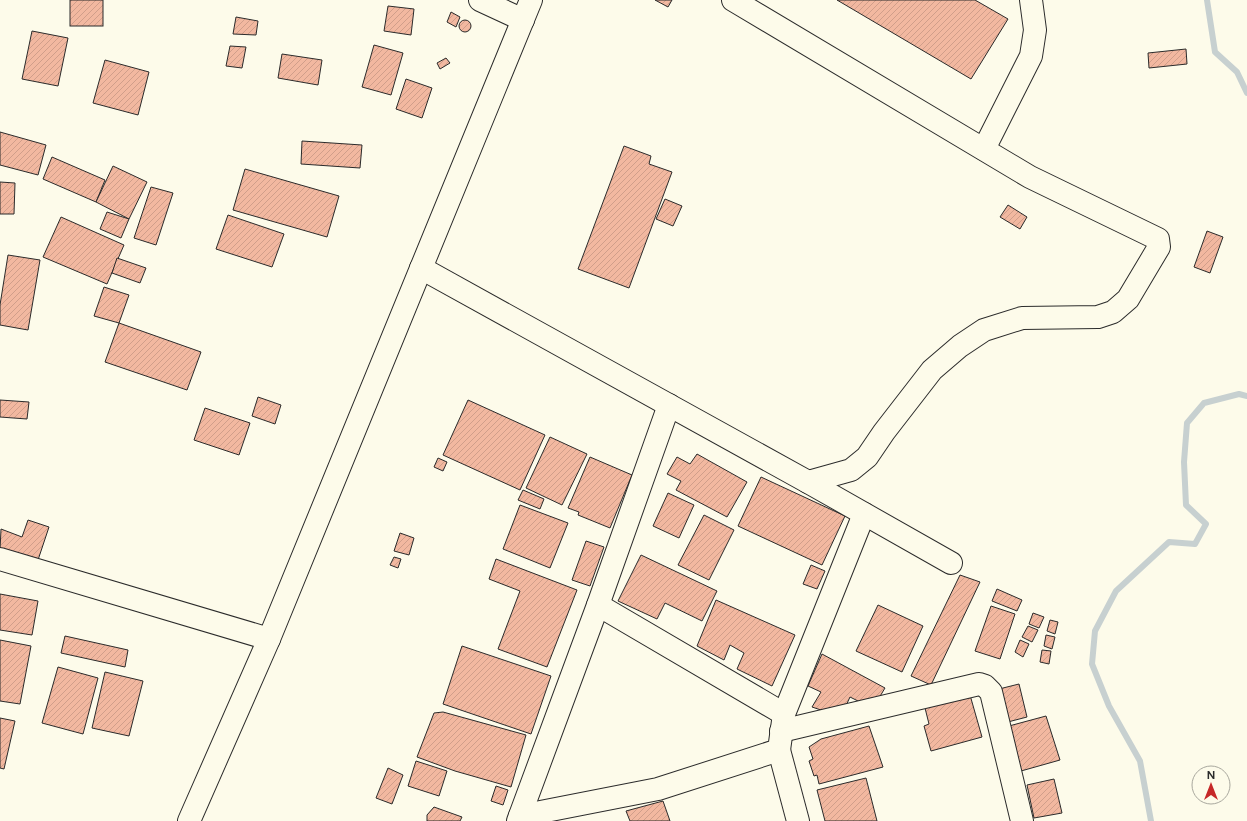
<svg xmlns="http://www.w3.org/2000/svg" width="1247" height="821" viewBox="0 0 1247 821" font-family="Figtree,sans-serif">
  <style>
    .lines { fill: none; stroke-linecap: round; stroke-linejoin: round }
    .stream { stroke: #c7d0d0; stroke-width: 6 }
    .building { fill: url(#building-hatch); stroke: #2b2b2b }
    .minor-casing { stroke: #2b2b2b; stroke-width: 24 }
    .minor { stroke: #fdfbea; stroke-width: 22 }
  </style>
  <defs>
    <pattern id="building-hatch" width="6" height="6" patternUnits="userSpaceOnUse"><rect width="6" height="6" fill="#f2b8a0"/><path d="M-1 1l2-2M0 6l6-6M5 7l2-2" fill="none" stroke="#d09e8a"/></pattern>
  </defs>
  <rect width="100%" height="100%" fill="#fdfbea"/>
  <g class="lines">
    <g class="stream">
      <path d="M 1207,0 L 1215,52 L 1237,72 L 1247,93"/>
      <path d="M 1151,821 L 1140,761 L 1109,706 L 1092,664 L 1095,631 L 1116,591 L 1169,542 L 1195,544 L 1206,524 L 1186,505 L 1184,462 L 1187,423 L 1204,403 L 1239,394 L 1247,396"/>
    </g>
  </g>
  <g class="building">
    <rect x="70" y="0" width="33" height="26"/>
    <path d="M 655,0 L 672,0 L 668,7 Z"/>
    <path d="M 837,0 L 975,0 L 1008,19 L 971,79 Z"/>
    <path d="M 388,6 L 414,9 L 411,35 L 384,31 Z"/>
    <path d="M 451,12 L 460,17 L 456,27 L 447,22 Z"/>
    <path d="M 236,17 L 258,21 L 256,35 L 233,34 Z"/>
    <circle cx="465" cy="26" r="6"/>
    <path d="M 32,31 L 68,38 L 58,86 L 22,79 Z"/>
    <path d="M 374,45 L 403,53 L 391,95 L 362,87 Z"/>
    <path d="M 230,46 L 246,47 L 242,68 L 226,66 Z"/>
    <path d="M 1186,49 L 1187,64 L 1149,68 L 1148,53 Z"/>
    <path d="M 282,54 L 322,60 L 318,85 L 278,78 Z"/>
    <path d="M 446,58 L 450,63 L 440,69 L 437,63 Z"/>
    <path d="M 105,60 L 149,72 L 138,115 L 93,103 Z"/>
    <path d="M 406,79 L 432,88 L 422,118 L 396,109 Z"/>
    <path d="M 0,132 L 46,145 L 38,175 L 0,165 Z"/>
    <path d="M 302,141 L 362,145 L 360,168 L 301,164 Z"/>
    <path d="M 624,146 L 651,156 L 649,164 L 672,172 L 629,288 L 578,269 Z"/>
    <path d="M 52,157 L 105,180 L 96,202 L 43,179 Z"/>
    <path d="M 113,166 L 147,182 L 129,219 L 96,202 Z"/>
    <path d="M 245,169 L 339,196 L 327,237 L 233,210 Z"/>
    <path d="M 0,182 L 15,183 L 14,214 L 0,214 Z"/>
    <path d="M 151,187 L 173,193 L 156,245 L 134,238 Z"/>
    <path d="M 665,199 L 682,206 L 673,226 L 656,219 Z"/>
    <path d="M 1008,205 L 1027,217 L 1020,229 L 1000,217 Z"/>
    <path d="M 107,212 L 129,219 L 121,238 L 100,229 Z"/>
    <path d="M 228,215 L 284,234 L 272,267 L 216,249 Z"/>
    <path d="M 61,217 L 124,245 L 107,284 L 43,257 Z"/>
    <path d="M 1207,231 L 1223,237 L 1210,273 L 1194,267 Z"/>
    <path d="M 8,255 L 40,260 L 28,330 L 0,325 L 0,305 Z"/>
    <path d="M 117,258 L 146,268 L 140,283 L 112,273 Z"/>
    <path d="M 104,287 L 129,295 L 119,323 L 94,316 Z"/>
    <path d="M 119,323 L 201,352 L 187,390 L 105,362 Z"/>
    <path d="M 258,397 L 281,405 L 275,424 L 252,416 Z"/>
    <path d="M 0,400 L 29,402 L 27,419 L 0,417 Z"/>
    <path d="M 468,400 L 545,435 L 520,490 L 443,455 Z"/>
    <path d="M 205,408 L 250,423 L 239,455 L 194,440 Z"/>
    <path d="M 550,437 L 587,454 L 562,505 L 526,488 Z"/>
    <path d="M 697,454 L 747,482 L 727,517 L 676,490 L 681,481 L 667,474 L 677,457 L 690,464 Z"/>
    <path d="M 590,457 L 632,475 L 610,528 L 578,515 L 579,512 L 568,508 Z"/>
    <path d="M 438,458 L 447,462 L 443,471 L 434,467 Z"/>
    <path d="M 761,477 L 845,516 L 822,565 L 738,526 Z"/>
    <path d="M 523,490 L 544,499 L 540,509 L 518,500 Z"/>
    <path d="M 668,493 L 694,505 L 679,538 L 653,526 Z"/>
    <path d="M 520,505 L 568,523 L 550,568 L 503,549 Z"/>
    <path d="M 704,515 L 734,530 L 709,580 L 678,565 Z"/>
    <path d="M 28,520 L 49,527 L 37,563 L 0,550 L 1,529 L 22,537 Z"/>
    <path d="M 400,533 L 414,538 L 409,555 L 394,551 Z"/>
    <path d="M 586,541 L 604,547 L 590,586 L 572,580 Z"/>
    <path d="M 641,555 L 717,591 L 702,621 L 665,603 L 657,619 L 618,601 Z"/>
    <path d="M 394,557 L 401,559 L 398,568 L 390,565 Z"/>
    <path d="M 496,559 L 577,590 L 547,667 L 498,649 L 520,591 L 489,579 Z"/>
    <path d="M 811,565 L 825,571 L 817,589 L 803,584 Z"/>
    <path d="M 960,575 L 980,582 L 931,685 L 911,676 Z"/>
    <path d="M 997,589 L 1022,600 L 1017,611 L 992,601 Z"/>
    <path d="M 0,594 L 38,601 L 32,635 L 0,630 Z"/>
    <path d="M 716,600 L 795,635 L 772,686 L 737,669 L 744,653 L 730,645 L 724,660 L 697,646 Z"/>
    <path d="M 878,605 L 923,626 L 902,672 L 856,651 Z"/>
    <path d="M 991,606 L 1015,614 L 1000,659 L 975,651 Z"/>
    <path d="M 1033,613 L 1044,617 L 1039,628 L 1029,624 Z"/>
    <path d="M 1050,620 L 1058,622 L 1055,634 L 1047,631 Z"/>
    <path d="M 1028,626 L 1038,630 L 1032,642 L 1022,637 Z"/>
    <path d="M 1046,635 L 1055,637 L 1052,649 L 1044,646 Z"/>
    <path d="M 65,636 L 128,650 L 125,667 L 61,653 Z"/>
    <path d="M 0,640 L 31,646 L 20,704 L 0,701 Z"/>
    <path d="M 1020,640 L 1029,644 L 1023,657 L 1015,652 Z"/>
    <path d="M 462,646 L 551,676 L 531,734 L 443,704 Z"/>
    <path d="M 1042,650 L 1051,651 L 1049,664 L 1040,662 Z"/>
    <path d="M 822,654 L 885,688 L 876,703 L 866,705 L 850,697 L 844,710 L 833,714 L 812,707 L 821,692 L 808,686 Z"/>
    <path d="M 58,667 L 98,678 L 83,734 L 42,723 Z"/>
    <path d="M 105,672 L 143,681 L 129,736 L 92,728 Z"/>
    <path d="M 1019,684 L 1027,717 L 1004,723 L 995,690 Z"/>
    <path d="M 970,695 L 982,737 L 931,751 L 924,726 L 929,724 L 925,708 Z"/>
    <path d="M 443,712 L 526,735 L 511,787 L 455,771 L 417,757 L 434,713 Z"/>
    <path d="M 1046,716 L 1060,760 L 1021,771 L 1009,726 Z"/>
    <path d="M 0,718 L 15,721 L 4,769 L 0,768 Z"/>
    <path d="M 869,726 L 883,767 L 819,784 L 817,775 L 814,776 L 809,761 L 813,759 L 809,747 L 821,739 Z"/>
    <path d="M 416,761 L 447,771 L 439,796 L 408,786 Z"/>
    <path d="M 388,768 L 403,775 L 392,804 L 376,798 Z"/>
    <path d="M 866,778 L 877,821 L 825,821 L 817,790 Z"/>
    <path d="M 1054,779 L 1062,813 L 1034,818 L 1027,785 Z"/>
    <path d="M 496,786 L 508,790 L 503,805 L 491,801 Z"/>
    <path d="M 663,801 L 670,821 L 630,821 L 626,811 Z"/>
    <path d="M 434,807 L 462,817 L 460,821 L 427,821 L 427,815 Z"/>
  </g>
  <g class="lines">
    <g class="minor-casing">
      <g id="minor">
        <path d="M 480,0 L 523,20"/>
        <path d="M 733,0 L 1030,177 L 1158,239 L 1159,247 L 1128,299 L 1113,312 L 1098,317 L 1022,318 L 984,330 L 960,346 L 932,370 L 884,432 L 867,457 L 851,470 L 808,482"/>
        <path d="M 984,149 L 1031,56 L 1035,30 L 1031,0"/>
        <path d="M 421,268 L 808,482 L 951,563"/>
        <path d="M 0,559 L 269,639"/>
        <path d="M 598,605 L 784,714"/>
        <path d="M 781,731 L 979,684 L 985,686 L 991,692 L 1022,821"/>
        <path d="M 779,750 L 798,821"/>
        <path d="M 520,816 L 658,789 L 779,750 L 784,714 L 864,514"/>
        <path d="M 189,821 L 269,639 L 531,0"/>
        <path d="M 518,821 L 598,605 L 669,405"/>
      </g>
    </g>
    <use href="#minor" class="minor"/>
  </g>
  <g transform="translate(1211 785)"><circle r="19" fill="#fdfbea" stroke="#a9a89e"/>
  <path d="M0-3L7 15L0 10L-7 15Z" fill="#c62828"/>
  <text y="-6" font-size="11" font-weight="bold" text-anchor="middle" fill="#2b2b2b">N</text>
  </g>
</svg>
